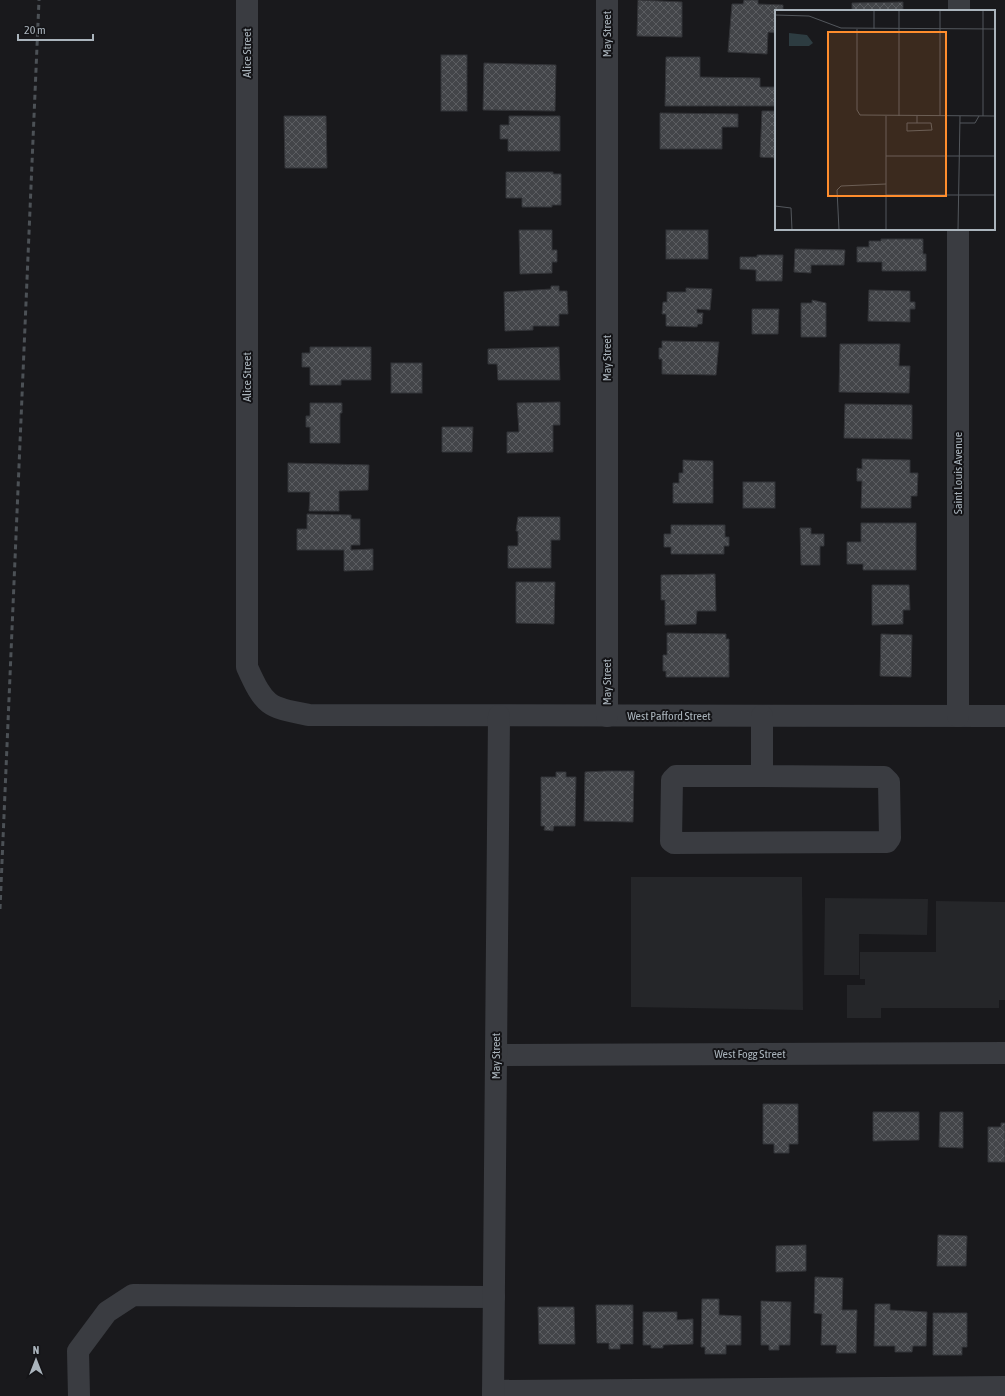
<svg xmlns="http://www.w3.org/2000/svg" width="1005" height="1396" viewBox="0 0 1005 1396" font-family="'Asap Condensed',sans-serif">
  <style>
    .built { fill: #252629 }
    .building { fill: url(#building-cross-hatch); stroke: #333438 }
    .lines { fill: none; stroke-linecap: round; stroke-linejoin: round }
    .minor { stroke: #3a3c41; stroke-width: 22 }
    .rail { stroke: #4c5156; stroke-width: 3; stroke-dasharray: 5 4; stroke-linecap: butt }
    .labels { text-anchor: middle; stroke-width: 4; stroke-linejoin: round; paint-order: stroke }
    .street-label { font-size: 12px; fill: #aab4bc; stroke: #141417 }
    .inset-road { fill: none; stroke: #53575c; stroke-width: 1 }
    .view { fill: #ff8d2d; fill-opacity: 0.15; stroke: #ff8d2d; stroke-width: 2 }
    .inset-edge { fill: none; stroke: #aab4bc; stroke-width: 2 }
  </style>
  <defs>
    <pattern id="building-cross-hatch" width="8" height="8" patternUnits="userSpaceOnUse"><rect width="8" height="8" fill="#434549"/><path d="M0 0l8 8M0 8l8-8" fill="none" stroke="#5b5d61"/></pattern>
  </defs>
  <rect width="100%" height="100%" fill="#19191c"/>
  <g class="built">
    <path d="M 631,877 L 802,877 L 803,1010 L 631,1007 Z"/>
    <path d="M 825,898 L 928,899 L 927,935 L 859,934 L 859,975 L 824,975 Z"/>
    <path d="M 936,901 L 1005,902 L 1005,1000 L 999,1000 L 999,1008 L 881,1008 L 881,1018 L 847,1018 L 847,985 L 865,985 L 865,979 L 860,979 L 860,952 L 936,952 Z"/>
  </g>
  <g class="building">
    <path d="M 638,0 L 682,2 L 682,37 L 637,36 Z"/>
    <path d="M 744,0 L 758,0 L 758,4 L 783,5 L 783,11 L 776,11 L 776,33 L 768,32 L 767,54 L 728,52 L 732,4 L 743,4 Z"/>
    <path d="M 903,2 L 903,11 L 852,11 L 852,3 Z"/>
    <rect x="441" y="55" width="26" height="56"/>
    <path d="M 666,57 L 700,57 L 700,77 L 760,78 L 760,87 L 776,87 L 776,106 L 665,106 Z"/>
    <path d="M 484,63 L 556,65 L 555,111 L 483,110 Z"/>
    <path d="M 762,111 L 776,111 L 776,158 L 760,157 Z"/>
    <path d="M 660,113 L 738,114 L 738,127 L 722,127 L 722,149 L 660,149 Z"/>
    <path d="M 284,116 L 326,116 L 327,168 L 285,168 Z"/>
    <path d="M 509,116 L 560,116 L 560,151 L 508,151 L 508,139 L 500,139 L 500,125 L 509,125 Z"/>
    <path d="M 506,172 L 553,172 L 553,174 L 561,174 L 561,205 L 552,205 L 552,207 L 522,207 L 522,198 L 506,198 Z"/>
    <path d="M 519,230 L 552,230 L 552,250 L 557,250 L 557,262 L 552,262 L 552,273 L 520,274 Z"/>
    <rect x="666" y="230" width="42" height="29"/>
    <path d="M 881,239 L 923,239 L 923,254 L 926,254 L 926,271 L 882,271 L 882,262 L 857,262 L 857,247 L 869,247 L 869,241 L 881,241 Z"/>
    <path d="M 795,249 L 845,250 L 844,265 L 811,265 L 811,273 L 794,272 Z"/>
    <path d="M 757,255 L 783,255 L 782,281 L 756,281 L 756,270 L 740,269 L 740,257 L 757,257 Z"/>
    <path d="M 551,286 L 559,286 L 559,291 L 567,291 L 568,314 L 559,314 L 559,326 L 533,326 L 533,330 L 505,331 L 504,292 L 551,289 Z"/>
    <path d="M 686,288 L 712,289 L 710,310 L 697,309 L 697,313 L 703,313 L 702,324 L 698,324 L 697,327 L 666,326 L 666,314 L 662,314 L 663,302 L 667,302 L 667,292 L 686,292 Z"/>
    <path d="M 869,290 L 910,291 L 910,302 L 915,302 L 915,309 L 910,309 L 910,322 L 868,321 Z"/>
    <path d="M 812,300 L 826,303 L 826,337 L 801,337 L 801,303 L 812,303 Z"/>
    <path d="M 752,309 L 779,309 L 778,334 L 752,334 Z"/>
    <path d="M 662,341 L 719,342 L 716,375 L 662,374 L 662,359 L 659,359 L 659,348 L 662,348 Z"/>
    <path d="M 840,344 L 900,344 L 899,366 L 910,366 L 909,393 L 839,392 Z"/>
    <path d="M 310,347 L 371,347 L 371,380 L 341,380 L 341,385 L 310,385 L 310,367 L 302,367 L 302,353 L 310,353 Z"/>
    <path d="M 559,347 L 560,380 L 498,380 L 497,364 L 488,364 L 488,349 Z"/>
    <rect x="391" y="363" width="31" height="30"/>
    <path d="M 560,402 L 560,425 L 553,425 L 553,452 L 507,453 L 507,432 L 519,432 L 517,403 Z"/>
    <path d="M 310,403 L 342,403 L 342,413 L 340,413 L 340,443 L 310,443 L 310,427 L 306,427 L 306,416 L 310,416 Z"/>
    <path d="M 845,404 L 912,405 L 912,439 L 844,438 Z"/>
    <path d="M 442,427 L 473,427 L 472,452 L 442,452 Z"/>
    <path d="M 862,459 L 910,460 L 910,473 L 918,473 L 917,496 L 911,496 L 911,508 L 861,508 L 862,481 L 857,481 L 857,468 L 862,469 Z"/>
    <path d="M 683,460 L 713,461 L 713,503 L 673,503 L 673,483 L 679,483 L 679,473 L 683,473 Z"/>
    <path d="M 288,463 L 369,465 L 368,490 L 339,491 L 339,511 L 309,511 L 310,492 L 288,492 Z"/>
    <rect x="743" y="482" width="32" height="26"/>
    <path d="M 307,514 L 351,515 L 351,519 L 360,519 L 360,545 L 351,545 L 351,550 L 373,549 L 373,570 L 344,571 L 344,550 L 297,550 L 297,529 L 307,529 Z"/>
    <path d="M 518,517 L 560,517 L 560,540 L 551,540 L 551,568 L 508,568 L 508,546 L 518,546 L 518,531 L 516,531 Z"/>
    <path d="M 861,523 L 916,523 L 916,570 L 863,570 L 863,564 L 847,564 L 847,542 L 861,542 Z"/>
    <path d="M 671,525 L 725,525 L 725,537 L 729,537 L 729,546 L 724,546 L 724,554 L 671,554 L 671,547 L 664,547 L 664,534 L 671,534 Z"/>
    <path d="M 800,528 L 811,528 L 811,534 L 824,534 L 824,546 L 820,546 L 820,565 L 801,565 Z"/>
    <path d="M 715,574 L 716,611 L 697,611 L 696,624 L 665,625 L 665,600 L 661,600 L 661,575 Z"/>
    <path d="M 516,582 L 555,582 L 554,624 L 516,623 Z"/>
    <path d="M 872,585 L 909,585 L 910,610 L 903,610 L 903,624 L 872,625 Z"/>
    <path d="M 667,633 L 726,634 L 726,639 L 729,639 L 729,677 L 666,677 L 666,671 L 663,671 L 663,655 L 667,655 Z"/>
    <path d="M 881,634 L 912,635 L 911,677 L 880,676 Z"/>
    <path d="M 606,771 L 634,771 L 633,822 L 584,821 L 585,772 Z"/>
    <path d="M 556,772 L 566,772 L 566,777 L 576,777 L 575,826 L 554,826 L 553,831 L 544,830 L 545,826 L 541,826 L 541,777 L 556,777 Z"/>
    <path d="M 763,1104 L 798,1104 L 798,1144 L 789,1144 L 789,1153 L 774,1153 L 774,1144 L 763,1144 Z"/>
    <path d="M 873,1112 L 919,1112 L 919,1140 L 873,1141 Z"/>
    <path d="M 940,1112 L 963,1112 L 963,1148 L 939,1147 Z"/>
    <path d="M 1001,1123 L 1005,1123 L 1005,1162 L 988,1162 L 988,1127 L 1001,1127 Z"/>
    <path d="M 938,1235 L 967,1236 L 966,1266 L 937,1266 Z"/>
    <path d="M 806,1245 L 806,1271 L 776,1272 L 776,1246 Z"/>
    <path d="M 815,1277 L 843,1278 L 842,1310 L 857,1310 L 856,1353 L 836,1353 L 837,1345 L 821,1345 L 822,1314 L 814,1313 Z"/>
    <path d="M 702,1299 L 719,1299 L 719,1315 L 741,1316 L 741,1345 L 726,1345 L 726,1354 L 705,1354 L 705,1347 L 701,1347 Z"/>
    <path d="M 761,1301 L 791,1302 L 790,1345 L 779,1345 L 779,1350 L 769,1350 L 769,1345 L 761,1345 Z"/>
    <path d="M 875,1304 L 890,1304 L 890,1310 L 927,1312 L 926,1346 L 913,1346 L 912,1352 L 895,1352 L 895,1346 L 874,1346 Z"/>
    <path d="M 596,1305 L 633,1305 L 633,1344 L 620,1344 L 620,1349 L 609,1349 L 609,1343 L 597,1343 Z"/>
    <path d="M 538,1307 L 574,1307 L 575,1344 L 539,1344 Z"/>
    <path d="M 643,1312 L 677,1312 L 677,1320 L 693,1319 L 693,1344 L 663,1345 L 663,1348 L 651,1348 L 651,1345 L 643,1345 Z"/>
    <path d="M 933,1313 L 967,1313 L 967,1347 L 962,1347 L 962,1355 L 933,1355 Z"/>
  </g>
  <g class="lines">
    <g class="minor">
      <path d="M 247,0 L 247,667 C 265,707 268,707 309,715 L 1005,716"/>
      <path d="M 607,0 L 607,716"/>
      <path d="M 959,11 L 959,0"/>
      <path d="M 762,716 L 762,776 L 676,776 L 672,780 L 671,841 L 674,843 L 887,842 L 890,838 L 889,782 L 884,777 L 762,776"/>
      <path d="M 958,716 L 958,229"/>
      <path d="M 496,1055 L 1005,1053"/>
      <path d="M 493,1391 L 1005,1387"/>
      <path d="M 79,1396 L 78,1351 L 107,1312 L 133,1295 L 494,1297"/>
      <path d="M 493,1396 L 499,716"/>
    </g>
    <path class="rail" d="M 0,909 L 39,0"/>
  </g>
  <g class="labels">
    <g class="street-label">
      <text transform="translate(607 34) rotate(-90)" y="4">May Street</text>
      <text transform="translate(247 53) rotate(-90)" y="4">Alice Street</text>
      <text transform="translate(607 358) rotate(-90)" y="4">May Street</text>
      <text transform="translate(247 377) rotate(-90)" y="4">Alice Street</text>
      <text transform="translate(958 473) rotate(-90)" y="4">Saint Louis Avenue</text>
      <text transform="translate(607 682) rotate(-90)" y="4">May Street</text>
      <text x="669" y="720">West Pafford Street</text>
      <text x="750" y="1058">West Fogg Street</text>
      <text transform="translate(496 1056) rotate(-90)" y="4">May Street</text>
    </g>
  </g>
  <g transform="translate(775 10)">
    <rect width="220" height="220" fill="#19191c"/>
    <path d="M 14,23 L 32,25 L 38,33 L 34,36 L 14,36 Z" fill="#2d3c41"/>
    <path class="inset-road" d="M 99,0 L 99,19M 124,0 L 124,106M 208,0 L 208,106M 0,5 L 34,6 L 66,18 L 220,19M 82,19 L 82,100 L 85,105 L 220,106M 142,106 L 142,113 L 132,113 L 132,121 L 157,120 L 156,113 L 142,113M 165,106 L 165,0M 185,113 L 200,113 L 204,106M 111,146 L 220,146M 111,185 L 220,185M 0,196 L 16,198 L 17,220M 64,220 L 62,180 L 66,176 L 111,174M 111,220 L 111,106M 183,220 L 185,106"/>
    <path class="view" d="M 53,22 L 171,22 L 171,186 L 53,186 Z"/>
    <rect width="220" height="220" class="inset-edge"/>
  </g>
  <g transform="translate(36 1360)" stroke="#141417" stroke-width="3" paint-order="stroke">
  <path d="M0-3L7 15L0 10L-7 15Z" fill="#aab4bc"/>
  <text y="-6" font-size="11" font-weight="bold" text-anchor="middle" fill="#aab4bc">N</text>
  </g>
  <path d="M18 34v6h75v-6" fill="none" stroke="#aab4bc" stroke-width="2"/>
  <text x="24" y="34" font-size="12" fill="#aab4bc" stroke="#141417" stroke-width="3" paint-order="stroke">20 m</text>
</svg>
